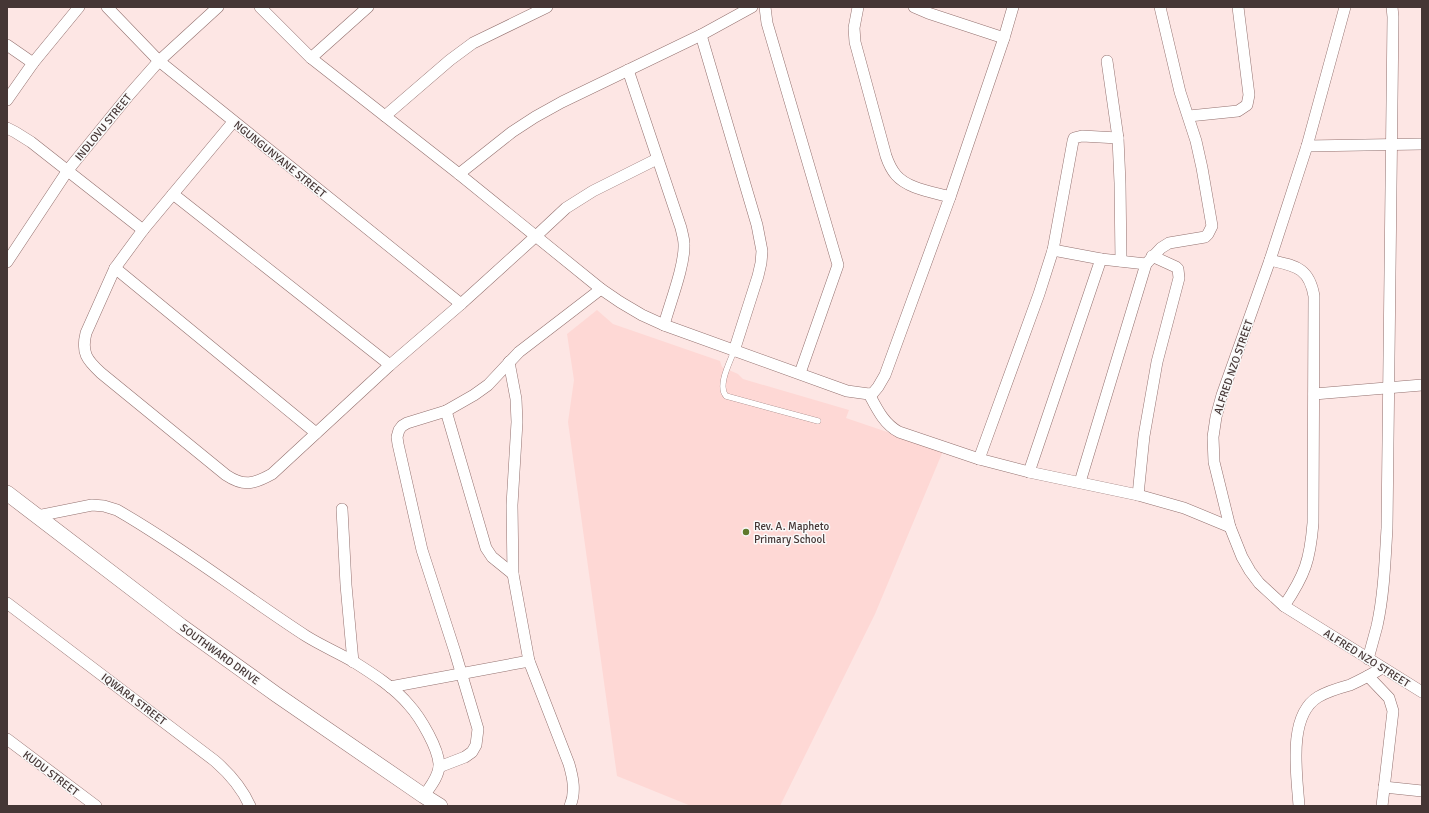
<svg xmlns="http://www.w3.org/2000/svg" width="1429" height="813" viewBox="0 0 1429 813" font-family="Signika,sans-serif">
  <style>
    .built { fill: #fed8d5 }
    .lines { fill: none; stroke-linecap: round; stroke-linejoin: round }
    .lane-casing { stroke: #93716f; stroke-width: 6 }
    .street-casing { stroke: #93716f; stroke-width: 12 }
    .secondary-casing { stroke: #93716f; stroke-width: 16 }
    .lane { stroke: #fff; stroke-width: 5.5 }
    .street { stroke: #fff; stroke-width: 11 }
    .secondary { stroke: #fff; stroke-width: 15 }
    .poi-dot { fill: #5f792c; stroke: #f9f9f9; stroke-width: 1.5 }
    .labels { text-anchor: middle; stroke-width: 3; stroke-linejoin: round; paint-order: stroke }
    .street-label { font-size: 11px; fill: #453635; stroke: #f9f9f9 }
    .poi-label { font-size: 11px; fill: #453635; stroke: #f9f9f9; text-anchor: start }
  </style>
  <rect width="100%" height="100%" fill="#fde6e4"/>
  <path class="built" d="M 597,310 L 613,324 L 720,361 L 722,367 L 738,374 L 743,379 L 849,410 L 846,418 L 943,451 L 875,614 L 780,806 L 691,806 L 617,776 L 568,422 L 574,380 L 567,334 Z"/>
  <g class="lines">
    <g class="lane-casing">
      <path id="lane" d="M 734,351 C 730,362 717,386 726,396 L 818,421"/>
    </g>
    <g class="street-casing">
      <g id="street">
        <path d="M 107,7 L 159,61 L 461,304"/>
        <path d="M 260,7 L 311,58 L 459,174 L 601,289 L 620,302 L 642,315 L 664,325 L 847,391 L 869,394 L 873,393 L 878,387 L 885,375 L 950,197 L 1004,38 L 1013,7"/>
        <path d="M 765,7 L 767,23 L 838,265 L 800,373"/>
        <path d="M 858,7 L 854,28 L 855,42 L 886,156 C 888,162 891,169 896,175 C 908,189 933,192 950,197"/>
        <path d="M 914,7 L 928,13 L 1004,38"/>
        <path d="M 1345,7 L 1307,146 L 1270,260 L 1222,395 L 1216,417 L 1213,437 L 1214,462 L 1230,527 L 1242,557 L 1250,571 L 1259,583 L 1284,606 L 1422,692"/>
        <path d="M 701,35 L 757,225 L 762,251 L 761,263 L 758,276 L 734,351"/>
        <path d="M 7,45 L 33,63"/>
        <path d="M 311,58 L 368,7"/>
        <path d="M 1107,61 L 1118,138 L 1120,183 L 1121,261"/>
        <path d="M 628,70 L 681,228 C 682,233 684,239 684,244 C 685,265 670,303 664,325"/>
        <path d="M 7,100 L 33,63 L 79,7"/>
        <path d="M 385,116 L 450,60 L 473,43 L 547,7"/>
        <path d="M 1189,116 L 1238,111 L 1247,105 L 1249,95 L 1238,7"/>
        <path d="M 233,122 L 143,230 L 115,268 L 86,333 C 81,353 87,360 101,373 L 226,475 C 244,487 254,484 272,474 L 390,365 L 461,304 L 536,236 L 566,208 L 593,191 L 657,159"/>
        <path d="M 7,128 L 15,132 L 31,142 L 143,230"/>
        <path d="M 1307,146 L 1422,144"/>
        <path d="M 459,174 L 512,132 L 535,117 L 562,102 L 701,35 L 752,7"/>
        <path d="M 173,194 L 390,365"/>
        <path d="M 1053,250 L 1101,259 L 1146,264"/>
        <path d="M 1270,260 C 1295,266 1309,267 1314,296 L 1313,523 C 1310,560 1305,575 1284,606"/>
        <path d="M 7,262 L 68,170 L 129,95 L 159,61 L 218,7"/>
        <path d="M 115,268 L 316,433"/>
        <path d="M 509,362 L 516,399 L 517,422 L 512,505 L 513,574 L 529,661 L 569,764 C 573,778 576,792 570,806"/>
        <path d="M 869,394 C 877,409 884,424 899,432 L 979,459 L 1029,472 L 1138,495 L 1184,508 L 1230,527"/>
        <path d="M 1314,394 L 1422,385"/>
        <path d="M 446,411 L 486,548 L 492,557 L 513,574"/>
        <path d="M 979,459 L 1039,294 L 1053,250 L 1073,141 L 1074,138 L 1082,136 L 1118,138"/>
        <path d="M 1029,472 L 1101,259"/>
        <path d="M 1080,482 L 1146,264 L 1161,248 L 1169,243 L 1205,237 L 1208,234 L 1212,226 L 1202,168 L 1196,141 L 1180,92 L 1160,7"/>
        <path d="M 1138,495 L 1144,436 L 1157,362 L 1179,278 L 1178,269 L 1176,267 L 1152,256"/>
        <path d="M 342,509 L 346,585 L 353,662"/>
        <path d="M 37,516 L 92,505 L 104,506 L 117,510 C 183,548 243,595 306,636 C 322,646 339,653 354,662 C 373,674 395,688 409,705 C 420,717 440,750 439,767 C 438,778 429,788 424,796"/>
        <path d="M 7,603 L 215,761 C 230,774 242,788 250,806"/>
        <path d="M 1368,659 C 1371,648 1374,637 1377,626 C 1384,594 1385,561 1387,528 L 1393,17 L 1392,7"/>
        <path d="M 1368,676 L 1389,698 L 1393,711 L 1382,806"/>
        <path d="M 390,687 L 529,661"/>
        <path d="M 7,739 L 96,806"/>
        <path d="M 439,767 L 465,757 L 472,752 L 476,745 L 478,729 L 455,652 L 422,550 L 398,444 L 397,437 L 399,430 L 402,426 L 407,423 L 446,411 L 474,395 L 488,385 L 519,352 L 601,289"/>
        <path d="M 1384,787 L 1422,791"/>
        <path d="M 1299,806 C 1297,775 1287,716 1318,697 C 1328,691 1339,688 1350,685 C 1361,680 1372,674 1382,668"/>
      </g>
    </g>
    <g class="secondary-casing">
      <path id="secondary" d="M 7,493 L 181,626 L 277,695 L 424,796 L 440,806"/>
    </g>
    <use href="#lane" class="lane"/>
    <use href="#street" class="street"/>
    <use href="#secondary" class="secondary"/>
  </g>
  <circle class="poi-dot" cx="746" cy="532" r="4"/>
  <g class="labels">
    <g class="street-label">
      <text transform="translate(103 127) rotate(-51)" y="4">INDLOVU STREET</text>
      <text transform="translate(280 159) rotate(39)" y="4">NGUNGUNYANE STREET</text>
      <text transform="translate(1233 367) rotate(-71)" y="4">ALFRED NZO STREET</text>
      <text transform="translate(220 654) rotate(36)" y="4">SOUTHWARD DRIVE</text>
      <text transform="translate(1367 658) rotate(32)" y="4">ALFRED NZO STREET</text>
      <text transform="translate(134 699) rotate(37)" y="4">IQWARA STREET</text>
      <text transform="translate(51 773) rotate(37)" y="4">KUDU STREET</text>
    </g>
    <g class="poi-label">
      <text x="754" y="530">Rev. A. Mapheto<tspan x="754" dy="13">Primary School</tspan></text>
    </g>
  </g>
  <rect width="1429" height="813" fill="none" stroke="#453635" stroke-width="16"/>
</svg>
